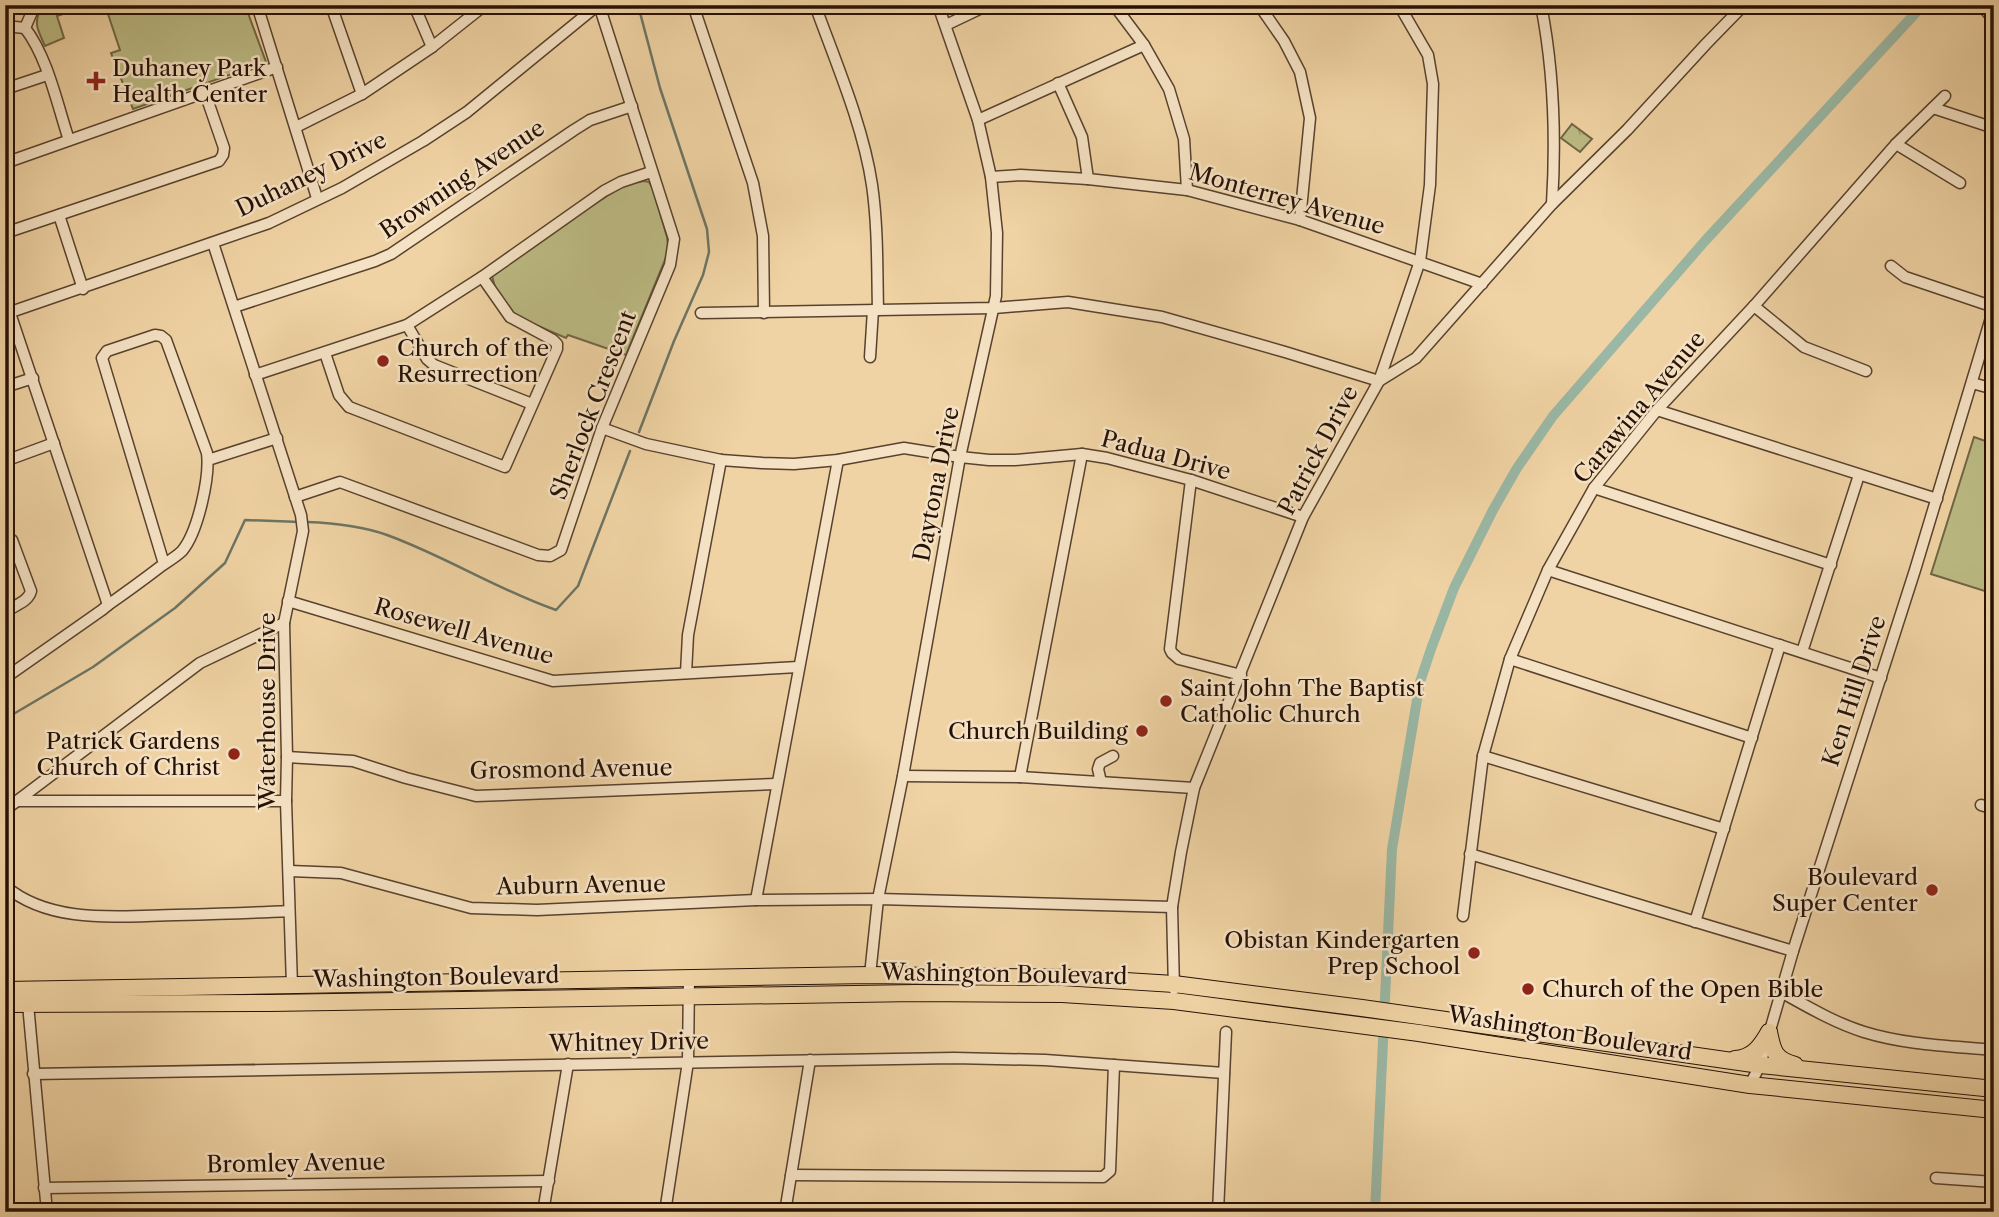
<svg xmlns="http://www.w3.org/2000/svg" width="1999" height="1217" viewBox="0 0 1999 1217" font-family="'Libre Caslon Text',serif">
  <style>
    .grass { fill: #bcbb84; stroke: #716645; stroke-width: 2 }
    .park { fill: url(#park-tufts); stroke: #716645; stroke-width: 2 }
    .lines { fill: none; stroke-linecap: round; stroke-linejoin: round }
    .stream { stroke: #6c7565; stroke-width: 2.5 }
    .canal { stroke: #9ab8a5; stroke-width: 10 }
    .minor-casing { stroke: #58422e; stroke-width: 13 }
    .highway-casing { stroke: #261106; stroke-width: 18 }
    .minor { stroke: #f5e2c4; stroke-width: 10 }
    .highway { stroke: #f0d3a4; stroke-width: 16 }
    .poi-dot { fill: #8f2418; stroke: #f5e2c4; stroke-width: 2.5 }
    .labels { text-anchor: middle; stroke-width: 5; stroke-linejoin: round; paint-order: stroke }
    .poi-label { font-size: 23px; fill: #261106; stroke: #f5e2c4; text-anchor: start }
    .street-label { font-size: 23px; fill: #261106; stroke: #f5e2c4 }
  </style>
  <defs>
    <pattern id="park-tufts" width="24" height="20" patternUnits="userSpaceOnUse" patternTransform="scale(1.75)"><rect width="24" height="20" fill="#bcbb84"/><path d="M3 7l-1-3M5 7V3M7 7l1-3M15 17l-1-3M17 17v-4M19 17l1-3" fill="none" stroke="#a1a070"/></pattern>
  </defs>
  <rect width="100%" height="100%" fill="#f0d3a4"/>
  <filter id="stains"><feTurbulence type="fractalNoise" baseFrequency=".00286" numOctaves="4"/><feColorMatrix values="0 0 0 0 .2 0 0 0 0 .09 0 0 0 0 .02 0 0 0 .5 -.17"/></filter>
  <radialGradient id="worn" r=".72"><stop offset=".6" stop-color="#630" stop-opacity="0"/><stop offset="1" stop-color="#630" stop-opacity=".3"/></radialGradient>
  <g class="grass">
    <path d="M 42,5 L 80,5 L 81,8 L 57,16 L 64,38 L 45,46 C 37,28 33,24 42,5 Z"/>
    <path d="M 105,5 L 245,5 L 266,62 L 133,109 L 111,53 L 120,50 Z"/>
    <path d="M 644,181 L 649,182 L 653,189 L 667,237 L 668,245 L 667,255 L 626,355 L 568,335 L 566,338 L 515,316 L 495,287 L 492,276 L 590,207 L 624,185 Z"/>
    <path d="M 1974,437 L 1994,444 L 1994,594 L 1931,574 Z"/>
  </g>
  <path class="park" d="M 1572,124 L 1592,139 L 1580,152 L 1561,138 Z"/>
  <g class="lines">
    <g class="stream">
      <path d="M 638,5 L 660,88 L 707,229 L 709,252 L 703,275 L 674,341 L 639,432"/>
      <path d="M 307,522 C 333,523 362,526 387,535 C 445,556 498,590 556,610 L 578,586 L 630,451"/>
      <path d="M 5,719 L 93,667 L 175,608 L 225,563 L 245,520 L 300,522"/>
    </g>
    <path class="canal" d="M 1375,1212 L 1392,849 L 1420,682 L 1431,649 L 1454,588 L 1493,510 L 1517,468 L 1553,416 L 1704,242 L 1923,5"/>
    <g class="minor-casing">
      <g id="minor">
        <path d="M 35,5 L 25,28 C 48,58 57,104 69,140"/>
        <path d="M 257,5 L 317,198"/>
        <path d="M 331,5 L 362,94"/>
        <path d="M 414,5 L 432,47"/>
        <path d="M 693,5 L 753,183 L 763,236 L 764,313"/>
        <path d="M 815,5 C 836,63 863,125 872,185 C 878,227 877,268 878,310"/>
        <path d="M 1114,5 L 1144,45 L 1169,89 L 1184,139 L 1187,190"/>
        <path d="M 1259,5 L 1284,41 L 1300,72 L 1310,118 L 1300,220"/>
        <path d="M 1541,5 C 1554,71 1556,138 1552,204"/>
        <path d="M 1981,5 L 1994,20"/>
        <path d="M 946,25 L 988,5"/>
        <path d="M 5,26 L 25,28"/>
        <path d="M 1058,83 L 1082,137 L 1088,179"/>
        <path d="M 5,89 L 47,75"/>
        <path d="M 1933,108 L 1994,128"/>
        <path d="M 978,120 L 1144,45"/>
        <path d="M 296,127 L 362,94 L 432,47 L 485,5"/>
        <path d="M 1896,144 L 1960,183"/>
        <path d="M 5,163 L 277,67"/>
        <path d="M 991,177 L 1021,175 L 1088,179 L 1187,190 L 1300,220 L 1482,284"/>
        <path d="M 59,215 L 83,289"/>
        <path d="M 5,233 L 219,161 L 223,155 L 224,148 L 205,93"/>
        <path d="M 213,243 L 301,515 L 303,531 L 284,623 L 287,757 L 286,801 L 292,986"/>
        <path d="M 1891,266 L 1905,277 L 1994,307"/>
        <path d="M 1754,306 L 1804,347 L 1866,371"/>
        <path d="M 234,307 L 375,261 L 391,254 L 574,130 L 590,120 L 632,106"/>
        <path d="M 10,313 L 108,605"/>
        <path d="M 701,313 L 994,308 L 1068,302 L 1162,317 L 1285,352 L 1379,381"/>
        <path d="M 5,314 L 269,223 L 342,188 L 423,141 L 467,112 L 598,5"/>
        <path d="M 407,325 L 427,359 L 434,365 L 532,404"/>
        <path d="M 325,353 L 339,395 L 349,407 L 505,467 L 557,349 L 557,344 L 553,340 L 510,317 L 482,277"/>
        <path d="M 870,357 L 873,310"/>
        <path d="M 255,375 L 407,325 L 482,277 L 604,191 L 621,182 L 651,172"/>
        <path d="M 1379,381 L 1420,261 L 1430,185 L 1433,84 L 1428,55 L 1399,5"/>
        <path d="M 1972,383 L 1994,389"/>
        <path d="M 5,387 L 33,378"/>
        <path d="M 1657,410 L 1937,499"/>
        <path d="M 602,428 L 646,444 L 721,460 L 762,463 L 794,464 L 838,460 L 904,448 L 960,457 L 989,460 L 1015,460 L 1082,454 L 1107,458 L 1191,480 L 1303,517"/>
        <path d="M 208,460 L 277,438"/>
        <path d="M 5,461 L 54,443"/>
        <path d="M 1191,480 L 1170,649 L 1172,653 L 1179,659 L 1241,675"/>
        <path d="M 1594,488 L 1831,565"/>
        <path d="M 295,497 L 340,482 L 538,555 L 550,556 L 561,550 L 602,428 L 670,265 L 674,239 L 599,5"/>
        <path d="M 5,537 L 12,540 L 31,591 C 28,603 13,605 5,613"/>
        <path d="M 1548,570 L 1881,678"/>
        <path d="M 288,601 L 553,681 L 798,667"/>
        <path d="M 1802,652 L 1859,475"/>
        <path d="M 1510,659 L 1752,738"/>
        <path d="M 686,673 L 688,635 L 721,460"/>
        <path d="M 5,678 L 102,610 L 108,605 C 125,593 143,580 160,567 C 167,562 176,557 182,551 C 198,532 210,477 207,453 L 166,340 L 161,336 L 155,335 L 107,351 L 102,358 L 164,564"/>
        <path d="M 1483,756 L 1724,829"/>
        <path d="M 287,757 L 353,761 L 406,778 L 476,796 L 776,784"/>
        <path d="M 903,776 L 1020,777 L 1194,788"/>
        <path d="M 1020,777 L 1082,454"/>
        <path d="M 1101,782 L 1098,769 L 1100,763 L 1113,756"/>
        <path d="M 18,801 L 286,801"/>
        <path d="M 1981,805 L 1994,809"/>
        <path d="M 5,810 L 200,663 L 284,623"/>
        <path d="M 1470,854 L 1793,951"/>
        <path d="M 290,871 L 341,873 L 471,908 L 537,910 L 756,900 L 878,899 L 1172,907"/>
        <path d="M 5,886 C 51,925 120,916 176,915 C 214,914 251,913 289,911"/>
        <path d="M 756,900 L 838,460"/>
        <path d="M 1463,916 L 1483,756 L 1510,659 L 1548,570 L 1594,488 L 1657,410 L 1754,306 L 1896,144 L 1945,96"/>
        <path d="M 1695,922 L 1780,645"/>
        <path d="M 870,975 L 878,899 L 903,776 L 960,457 L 996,296 L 997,233 L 991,177 L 978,120 L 938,5"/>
        <path d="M 1174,989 L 1172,907 L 1181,852 L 1194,788 L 1303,517 L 1379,381 L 1416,358 L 1552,204 L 1627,130 L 1706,44 L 1744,5"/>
        <path d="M 1781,992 C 1808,1007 1835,1023 1864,1032 C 1906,1045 1951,1046 1994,1050"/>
        <path d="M 28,1004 L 47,1212"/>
        <path d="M 33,1074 L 954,1058 L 1045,1060 L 1224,1073"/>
        <path d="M 1750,1085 L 1760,1065 L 1793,951 L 1915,570 L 1994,308"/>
        <path d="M 791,1175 L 1103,1177 L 1110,1171 L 1114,1065"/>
        <path d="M 1936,1178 L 1994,1182"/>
        <path d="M 44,1188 L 549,1181"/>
        <path d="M 543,1212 L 568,1064"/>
        <path d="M 665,1212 L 688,1062 L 689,977"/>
        <path d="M 785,1212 L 810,1060"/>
        <path d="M 1218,1212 L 1226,1032"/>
      </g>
    </g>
    <g class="highway-casing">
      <g id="highway">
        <path d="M 5,990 L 870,975 L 1077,978 L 1174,984 L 1362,1008 L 1760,1065 L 1994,1089"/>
        <path d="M 5,1004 L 269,1003 L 916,993 L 1062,994 L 1174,1001 L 1419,1033 L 1750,1085 L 1994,1110"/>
        <path d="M 1769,1032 C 1773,1051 1774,1059 1795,1065"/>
        <path d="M 1735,1059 C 1753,1058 1761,1046 1769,1032"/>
      </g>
    </g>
    <use href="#minor" class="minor"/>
    <use href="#highway" class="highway"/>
  </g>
  <g class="poi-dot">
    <path d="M92.5 70.5h7v7h7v7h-7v7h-7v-7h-7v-7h7z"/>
    <circle cx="383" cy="361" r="7"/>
    <circle cx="1166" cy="701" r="7"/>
    <circle cx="1142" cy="731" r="7"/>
    <circle cx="234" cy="754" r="7"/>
    <circle cx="1932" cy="890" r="7"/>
    <circle cx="1474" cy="953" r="7"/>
    <circle cx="1528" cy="989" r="7"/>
  </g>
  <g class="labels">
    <g class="poi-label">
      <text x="112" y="76">Duhaney Park<tspan x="112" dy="26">Health Center</tspan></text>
      <text x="397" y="356">Church of the<tspan x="397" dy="26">Resurrection</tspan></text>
      <text x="1180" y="696">Saint John The Baptist<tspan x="1180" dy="26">Catholic Church</tspan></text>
      <text x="1128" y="739" text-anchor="end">Church Building</text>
      <text x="220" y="749" text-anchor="end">Patrick Gardens<tspan x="220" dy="26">Church of Christ</tspan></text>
      <text x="1918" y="885" text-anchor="end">Boulevard<tspan x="1918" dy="26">Super Center</tspan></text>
      <text x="1460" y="948" text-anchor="end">Obistan Kindergarten<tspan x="1460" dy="26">Prep School</tspan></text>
      <text x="1542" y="997">Church of the Open Bible</text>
    </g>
    <g class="street-label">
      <text transform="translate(311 174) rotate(-26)" y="8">Duhaney Drive</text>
      <text transform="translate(462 179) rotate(-34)" y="8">Browning Avenue</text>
      <text transform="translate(1287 199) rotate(16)" y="8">Monterrey Avenue</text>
      <text transform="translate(593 405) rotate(-69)" y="8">Sherlock Crescent</text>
      <text transform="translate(1639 407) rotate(-50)" y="8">Carawina Avenue</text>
      <text transform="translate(1318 450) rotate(-62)" y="8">Patrick Drive</text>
      <text transform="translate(1166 455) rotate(15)" y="8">Padua Drive</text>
      <text transform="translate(936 484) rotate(-79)" y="8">Daytona Drive</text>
      <text transform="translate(464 631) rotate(16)" y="8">Rosewell Avenue</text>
      <text transform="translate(1854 691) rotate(-72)" y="8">Ken Hill Drive</text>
      <text transform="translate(267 711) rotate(-90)" y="8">Waterhouse Drive</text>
      <text transform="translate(571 769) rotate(-1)" y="8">Grosmond Avenue</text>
      <text transform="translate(581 885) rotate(-1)" y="8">Auburn Avenue</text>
      <text transform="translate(1004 974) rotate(1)" y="8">Washington Boulevard</text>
      <text transform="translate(436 977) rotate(-1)" y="8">Washington Boulevard</text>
      <text transform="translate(1570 1033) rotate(9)" y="8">Washington Boulevard</text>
      <text transform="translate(629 1042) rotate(-1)" y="8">Whitney Drive</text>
      <text transform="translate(296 1163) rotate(-1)" y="8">Bromley Avenue</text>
    </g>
  </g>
  <rect width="1999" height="1217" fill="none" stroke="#f0d3a4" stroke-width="28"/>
  <rect x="7" y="7" width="1985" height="1203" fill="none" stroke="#261106" stroke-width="3.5"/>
  <rect x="14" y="14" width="1971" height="1189" fill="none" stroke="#261106" stroke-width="2"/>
  <rect width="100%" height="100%" filter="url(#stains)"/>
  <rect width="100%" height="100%" fill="url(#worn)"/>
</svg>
